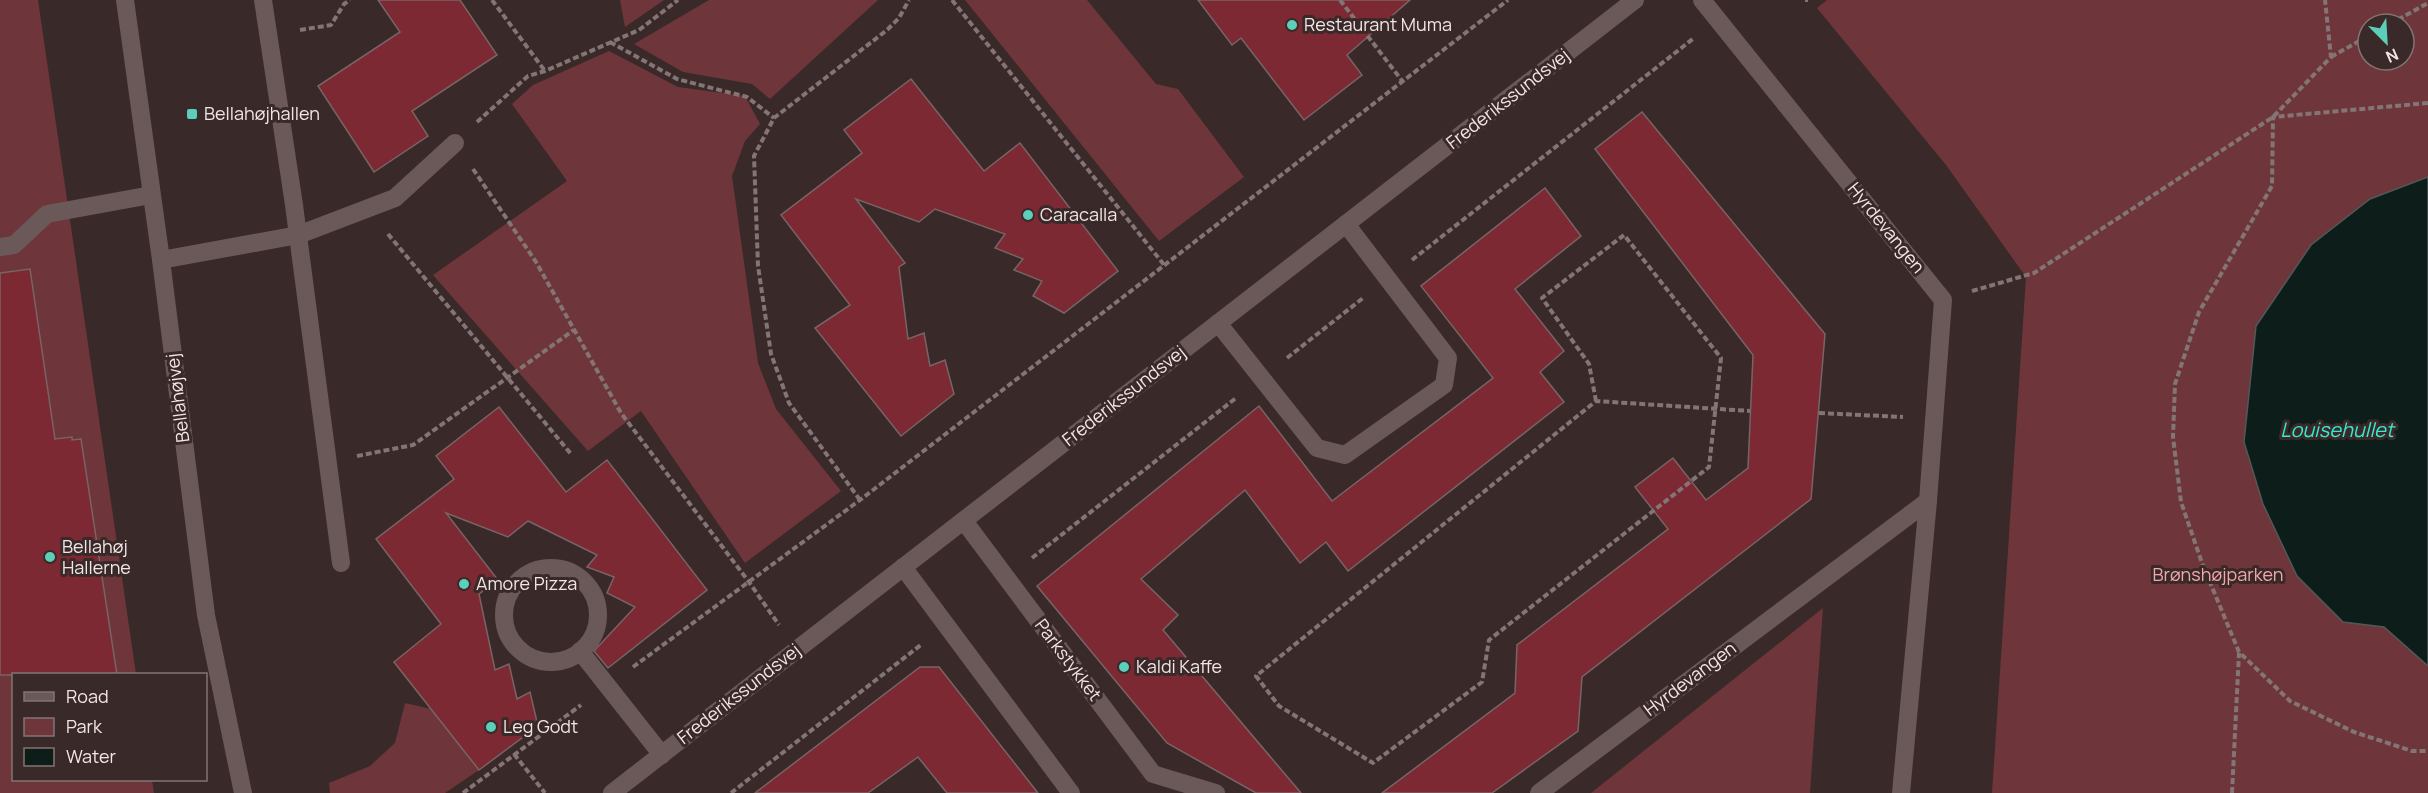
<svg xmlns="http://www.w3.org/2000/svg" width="2428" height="793" viewBox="0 0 2428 793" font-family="Manrope,sans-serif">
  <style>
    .green { fill: #6e363a; fill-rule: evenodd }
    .water { fill: #0d1d1a; stroke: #515957; stroke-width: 1.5 }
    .building { fill: #7c2933; stroke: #786465; stroke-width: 1.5 }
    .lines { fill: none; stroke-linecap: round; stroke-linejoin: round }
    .path { stroke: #847575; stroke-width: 4; stroke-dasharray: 6 3; stroke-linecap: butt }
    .service { stroke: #6b5859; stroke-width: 18 }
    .minor { stroke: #6b5859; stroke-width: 18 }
    .tertiary { stroke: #6b5859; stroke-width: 18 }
    .secondary { stroke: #6b5859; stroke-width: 18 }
    .poi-dot { fill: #5dceb9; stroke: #3a2929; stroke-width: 2 }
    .labels { text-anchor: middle; stroke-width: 6; stroke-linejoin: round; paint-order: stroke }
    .poi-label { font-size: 18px; fill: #f1e5e5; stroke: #3a2929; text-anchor: start }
    .street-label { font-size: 18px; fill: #f1e5e5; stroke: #3a2929 }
    .park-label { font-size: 18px; fill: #f1a7ab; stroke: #3a2929 }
    .water-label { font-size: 20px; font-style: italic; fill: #35ebce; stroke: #3a2929 }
  </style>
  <rect width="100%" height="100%" fill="#3a2929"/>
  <g class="green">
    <path d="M 0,0 L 38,0 L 136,674 L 14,674 L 14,780 L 152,780 L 154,793 L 0,793 Z"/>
    <path d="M 620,0 L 664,0 L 625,27 Z"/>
    <path d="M 709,0 L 878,0 L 770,99 L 752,84 L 683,72 L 634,44 Z"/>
    <path d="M 965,0 L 1087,0 L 1156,84 L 1178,89 L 1244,177 L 1159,241 Z"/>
    <path d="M 1827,0 L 2428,0 L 2428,793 L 1992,793 L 2026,277 L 1946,165 L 1817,8 ZM 2368,24 L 2404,24 L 2404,60 L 2368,60 Z"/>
    <path d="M 609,51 L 678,87 L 745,96 L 760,124 L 745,141 L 732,176 L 758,363 L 776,409 L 841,491 L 745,563 L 641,411 L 588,451 L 433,275 L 567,181 L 512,104 L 533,85 Z"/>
    <path d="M 1823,608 L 1810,793 L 1591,793 Z"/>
    <path d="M 405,703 L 431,709 L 479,770 L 445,793 L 330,793 L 329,783 L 370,766 L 395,743 Z"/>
  </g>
  <path class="water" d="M 2428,177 L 2428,666 L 2384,627 L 2343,622 L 2297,576 L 2263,504 L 2244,442 L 2256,326 L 2311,245 L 2370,199 Z"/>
  <g class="building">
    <path d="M 378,0 L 460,0 L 497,55 L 412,111 L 428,136 L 374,172 L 318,86 L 400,32 Z"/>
    <path d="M 1198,0 L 1410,0 L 1347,55 L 1362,75 L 1304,120 L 1241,38 L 1232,45 Z"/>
    <path d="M 911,79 L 984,171 L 1020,143 L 1118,271 L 1064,313 L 1033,296 L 1042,281 L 1014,270 L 1023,259 L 995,248 L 1005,234 L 935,209 L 919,222 L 856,199 L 905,263 L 899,267 L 908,339 L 924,333 L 930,366 L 945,360 L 954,394 L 901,436 L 815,328 L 850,305 L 781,215 L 862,153 L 844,130 Z"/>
    <path d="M 1642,112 L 1825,334 L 1811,499 L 1582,677 L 1578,731 L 1492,793 L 1382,793 L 1515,693 L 1517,645 L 1668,529 L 1635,487 L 1673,458 L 1706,500 L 1748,468 L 1753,355 L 1595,149 Z"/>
    <path d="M 1545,188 L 1581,236 L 1515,289 L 1564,351 L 1540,372 L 1564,402 L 1348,571 L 1326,542 L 1300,563 L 1245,490 L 1141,579 L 1178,615 L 1163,630 L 1301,793 L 1256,793 L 1167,743 L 1037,586 L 1259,406 L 1332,501 L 1493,378 L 1421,286 Z"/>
    <path d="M 30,269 L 55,439 L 72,437 L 72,440 L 81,439 L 117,675 L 0,675 L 0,273 Z"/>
    <path d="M 499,407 L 566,492 L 607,460 L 707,590 L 608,668 L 594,651 L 635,607 L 607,593 L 614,577 L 587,567 L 597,555 L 528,521 L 508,537 L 446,513 L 498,580 L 479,594 L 495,670 L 509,664 L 517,699 L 530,692 L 538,726 L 479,770 L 394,662 L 441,624 L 376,539 L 454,479 L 436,456 Z"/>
    <path d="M 920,667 L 939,667 L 1038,793 L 947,793 L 918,757 L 868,793 L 755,793 Z"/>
  </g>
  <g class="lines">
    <g class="path">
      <path d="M 492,0 L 545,71"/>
      <path d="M 952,0 L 1165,266"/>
      <path d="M 1340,0 L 1403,82"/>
      <path d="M 1805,0 L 1808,0"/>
      <path d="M 2390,24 L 2428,3"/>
      <path d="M 300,30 L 331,25 L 344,4 L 350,0"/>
      <path d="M 610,42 L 677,79 L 747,97 L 774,118"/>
      <path d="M 2331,57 L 2368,36"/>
      <path d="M 2428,103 L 2273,117 L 2272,186 L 2199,312 L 2175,384 L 2173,437 L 2181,502 L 2202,563 L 2239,652 L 2290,701 L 2354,732 L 2412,751 L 2428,751"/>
      <path d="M 477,122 L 528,76 L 545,71 L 639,30 L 678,0"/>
      <path d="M 473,169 L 536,262 L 621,413 L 749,582 L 779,625"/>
      <path d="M 388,234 L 571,454"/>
      <path d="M 1412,260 L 1694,38"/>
      <path d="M 1972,291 L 2034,273 L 2273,117 L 2331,57 L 2325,0"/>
      <path d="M 1287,358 L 1363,298"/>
      <path d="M 1596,401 L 1589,364 L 1542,298 L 1624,235 L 1721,358 L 1709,467 L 1489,640 L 1482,682 L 1373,763 L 1279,706 L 1256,676 L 1596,401 L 1750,411"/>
      <path d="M 1819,413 L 1903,417"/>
      <path d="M 357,456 L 413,445 L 574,330"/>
      <path d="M 860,500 L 789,403 L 771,354 L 758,266 L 754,156 L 774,118 L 887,30 L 899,18 L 909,0"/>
      <path d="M 1032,558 L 1236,398"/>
      <path d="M 633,667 L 860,500 L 1508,0"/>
      <path d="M 514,754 L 545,793"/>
      <path d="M 463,793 L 581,705"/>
      <path d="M 731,793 L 922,644"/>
      <path d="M 2232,793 L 2239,653"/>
    </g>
    <g class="service">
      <path d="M 263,0 L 294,205 L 341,563"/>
      <path d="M 0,247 L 14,245 L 47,214 L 151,195"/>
      <path d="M 161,260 L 298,235 L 395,198 L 455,143"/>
      <path d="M 1218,323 L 1317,448 L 1345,455 L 1444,385 L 1448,358 L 1346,224"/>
      <circle cx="551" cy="615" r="47"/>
      <path d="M 580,651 L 662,755"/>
    </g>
    <g class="minor">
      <path d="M 1702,0 L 1943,300 L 1928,501 L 1901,793"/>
      <path d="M 964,521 L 1153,774 L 1216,793"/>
      <path d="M 903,567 L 1071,793"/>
      <path d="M 1539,793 L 1928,501"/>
    </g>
    <path class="tertiary" d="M 125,0 L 161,260 L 206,615 L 243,793"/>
    <path class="secondary" d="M 612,793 L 1635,0"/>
  </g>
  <g class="poi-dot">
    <circle cx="1292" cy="25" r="6"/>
    <rect x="186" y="108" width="12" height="12" rx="3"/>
    <circle cx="1028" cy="215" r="6"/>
    <circle cx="50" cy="557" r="6"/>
    <circle cx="464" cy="584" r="6"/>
    <circle cx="1124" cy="667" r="6"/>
    <circle cx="491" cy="727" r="6"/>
  </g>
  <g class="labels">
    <g class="poi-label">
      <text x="1304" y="31">Restaurant Muma</text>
      <text x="204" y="120">Bellahøjhallen</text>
      <text x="1040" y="221">Caracalla</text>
      <text x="62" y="553">Bellahøj<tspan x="62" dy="21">Hallerne</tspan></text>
      <text x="476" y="590">Amore Pizza</text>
      <text x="1136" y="673">Kaldi Kaffe</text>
      <text x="503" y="733">Leg Godt</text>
    </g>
    <g class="street-label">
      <text transform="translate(1508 99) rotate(-38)" y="6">Frederikssundsvej</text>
      <text transform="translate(1886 228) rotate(51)" y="6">Hyrdevangen</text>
      <text transform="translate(1124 396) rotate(-38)" y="6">Frederikssundsvej</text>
      <text transform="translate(178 398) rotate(-97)" y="6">Bellahøjvej</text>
      <text transform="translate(1068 660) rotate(53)" y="6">Parkstykket</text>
      <text transform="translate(1690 679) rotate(-37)" y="6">Hyrdevangen</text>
      <text transform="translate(739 694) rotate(-38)" y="6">Frederikssundsvej</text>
    </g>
    <g class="park-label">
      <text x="2218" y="581">Brønshøjparken</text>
    </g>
    <g class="water-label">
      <text x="2337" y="437">Louisehullet</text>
    </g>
  </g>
  <rect x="12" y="673" width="195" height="108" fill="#3a2929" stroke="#837474" stroke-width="1.5"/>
  <rect x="24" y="692" width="30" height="9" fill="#6b5859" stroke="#837474" stroke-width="1.5"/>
  <text x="66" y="703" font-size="18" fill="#f1e5e5">Road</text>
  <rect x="24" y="718" width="30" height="18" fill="#6e363a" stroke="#837474" stroke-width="1.5"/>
  <text x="66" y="733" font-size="18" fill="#f1e5e5">Park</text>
  <rect x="24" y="748" width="30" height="18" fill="#0d1d1a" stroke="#837474" stroke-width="1.5"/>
  <text x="66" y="763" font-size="18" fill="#f1e5e5">Water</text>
  <g transform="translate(2386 42) rotate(156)"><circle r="28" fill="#3a2929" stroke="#837474" stroke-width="1.5"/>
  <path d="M0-4.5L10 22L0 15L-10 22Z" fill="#5dceb9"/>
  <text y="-9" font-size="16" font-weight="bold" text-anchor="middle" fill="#f1e5e5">N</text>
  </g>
</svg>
